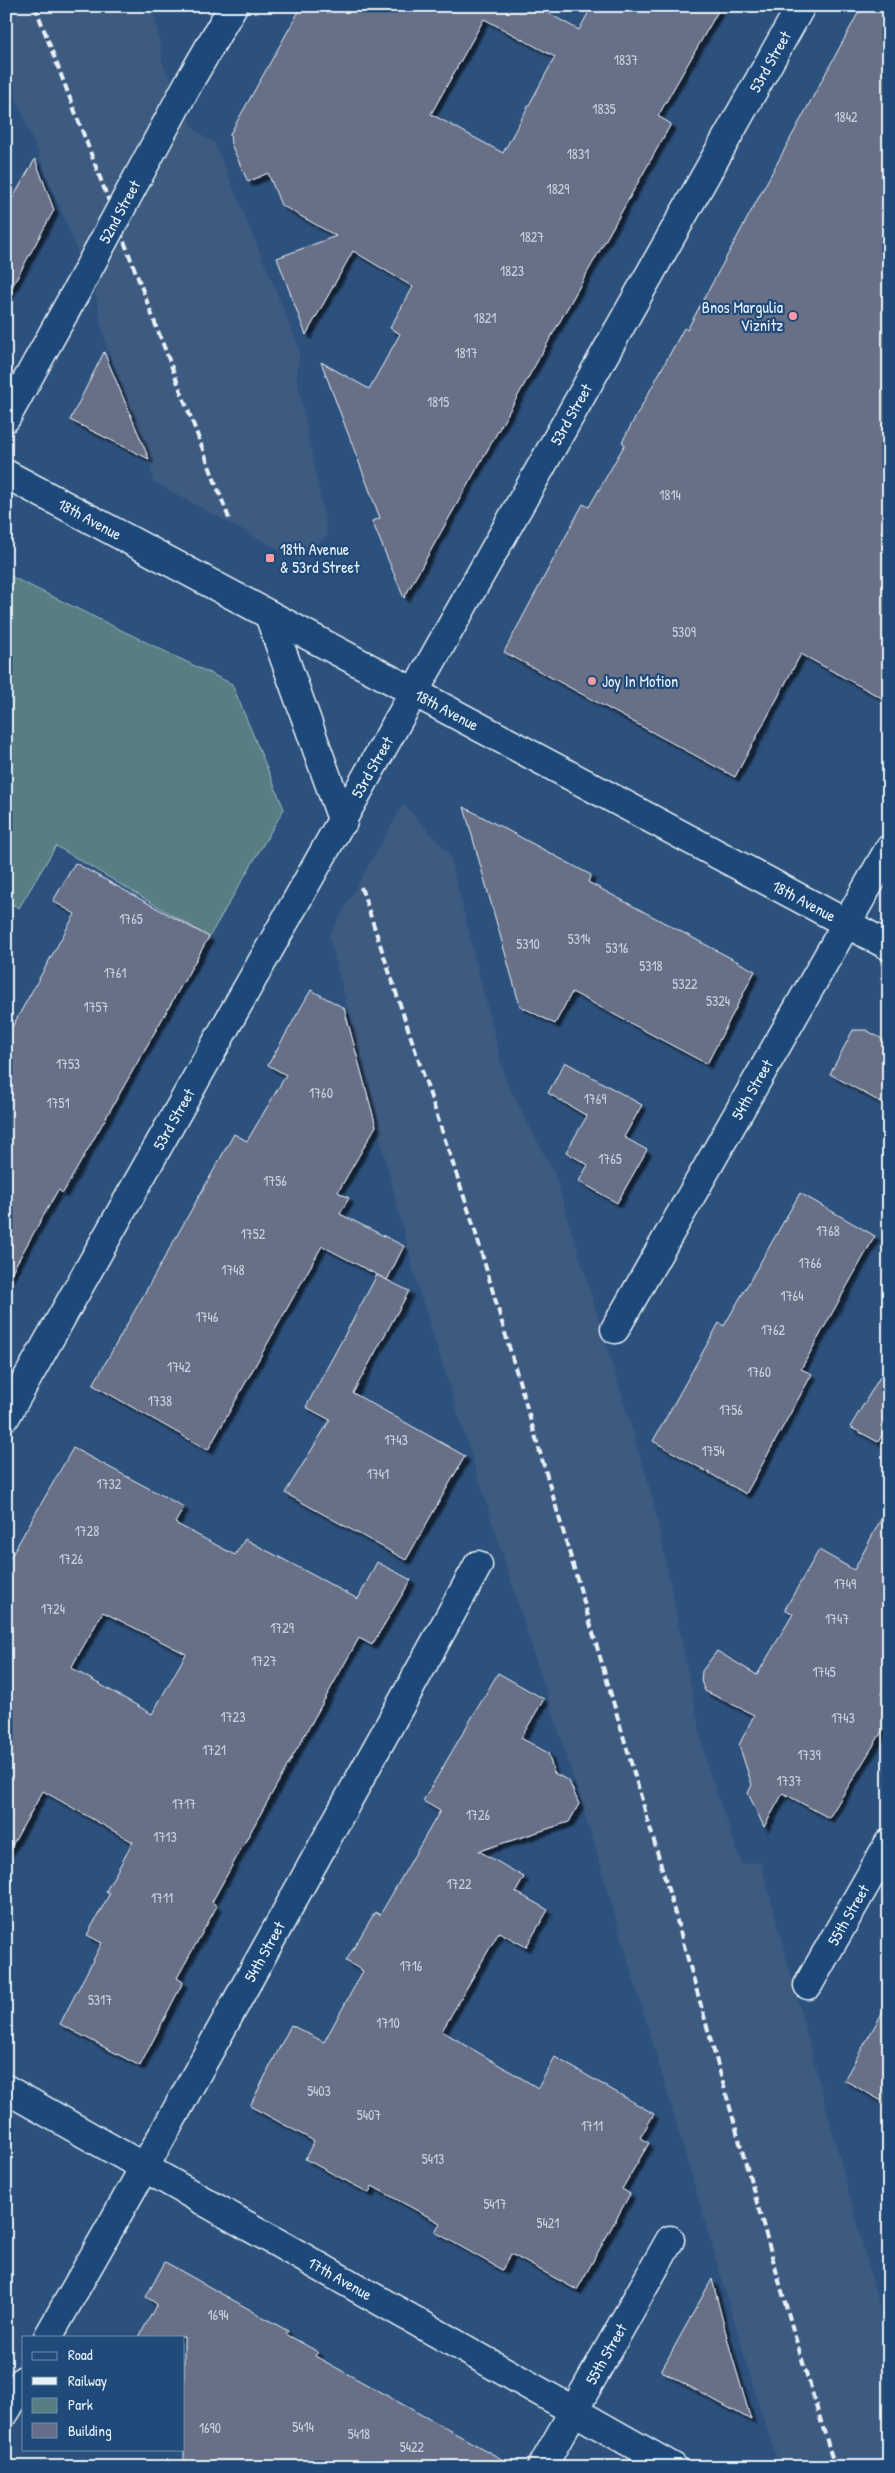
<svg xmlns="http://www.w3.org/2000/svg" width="895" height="2473" viewBox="0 0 895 2473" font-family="'Patrick Hand',sans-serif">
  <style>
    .built { fill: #3e5a80 }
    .green { fill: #587e84; stroke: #a0b8be }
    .building { fill: #676f88; stroke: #e8f1f8; fill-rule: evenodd; filter: url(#shadow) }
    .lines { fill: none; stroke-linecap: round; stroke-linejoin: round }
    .minor-casing { stroke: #e8f1f8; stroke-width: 31 }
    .minor { stroke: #1f4a7a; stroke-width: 28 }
    .rail { stroke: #e8f1f8; stroke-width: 4; stroke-dasharray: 8 4; stroke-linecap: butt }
    .minor-bridge-casing { stroke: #e8f1f8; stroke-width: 31; stroke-linecap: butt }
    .minor-bridge { stroke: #1f4a7a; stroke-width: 28 }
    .poi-dot { fill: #ff9aa2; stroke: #1f4a7a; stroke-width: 2 }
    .labels { text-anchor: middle; stroke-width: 4.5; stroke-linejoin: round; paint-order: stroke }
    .number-label { font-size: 14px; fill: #c8d0dc }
    .street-label { font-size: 16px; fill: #e8f1f8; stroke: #1f4a7a }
    .poi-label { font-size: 16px; fill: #e8f1f8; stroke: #1f4a7a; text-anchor: start }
  </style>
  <defs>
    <filter id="shadow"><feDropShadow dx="4.5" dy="4.5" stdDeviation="1" flood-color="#0009"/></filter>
  </defs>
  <rect width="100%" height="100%" fill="#2d517d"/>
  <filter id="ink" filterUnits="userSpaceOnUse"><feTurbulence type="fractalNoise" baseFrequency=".02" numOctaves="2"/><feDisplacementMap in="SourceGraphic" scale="10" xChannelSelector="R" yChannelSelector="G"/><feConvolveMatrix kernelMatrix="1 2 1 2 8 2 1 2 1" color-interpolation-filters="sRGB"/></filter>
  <g filter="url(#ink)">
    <g class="built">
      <path d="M 6,6 L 150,6 L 155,17 L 163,64 L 195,130 L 215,144 L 300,349 L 297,378 L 328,535 L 298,560 L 153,482 L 149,459 L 106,346 L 96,297 L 6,74 Z"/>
      <path d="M 403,804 L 449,853 L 506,1081 L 555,1175 L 653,1499 L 707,1765 L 742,1864 L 761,1862 L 889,2343 L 889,2467 L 780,2467 L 762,2416 L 594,1844 L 417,1284 L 329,936 Z"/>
    </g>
    <path class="green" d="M 6,574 L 232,684 L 284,809 L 209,937 L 56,846 L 19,908 L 6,901 Z"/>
    <g class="building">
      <path d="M 302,6 L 535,6 L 579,30 L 592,6 L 721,6 L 658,116 L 671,124 L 404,598 L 372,521 L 380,518 L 321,362 L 369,389 L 400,334 L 390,328 L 413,287 L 353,251 L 306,335 L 277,258 L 336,236 L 281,205 L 268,173 L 248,182 L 231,144 L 230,134 ZM 484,19 L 555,57 L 503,153 L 431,114 Z"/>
      <path d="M 862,6 L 889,6 L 889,702 L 801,654 L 735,777 L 504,652 L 583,504 L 589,507 L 625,444 L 622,442 L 684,328 L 687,330 Z"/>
      <path d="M 35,159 L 54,210 L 6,298 L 6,210 Z"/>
      <path d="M 104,352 L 149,459 L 70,420 Z"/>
      <path d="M 464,807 L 591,875 L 588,882 L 755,971 L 707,1064 L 572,992 L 555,1024 L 520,1006 Z"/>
      <path d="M 75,863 L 209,937 L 63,1193 L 58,1190 L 6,1282 L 6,1038 L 75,914 L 53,901 Z"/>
      <path d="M 311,990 L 344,1008 L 376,1126 L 338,1192 L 349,1198 L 340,1214 L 404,1246 L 387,1280 L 322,1246 L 208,1450 L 93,1385 L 234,1134 L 247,1141 L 286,1075 L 268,1065 Z"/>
      <path d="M 853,1030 L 866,1030 L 889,1043 L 889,1107 L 830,1074 Z"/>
      <path d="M 565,1062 L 642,1105 L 624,1137 L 647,1150 L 617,1203 L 579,1181 L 588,1165 L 566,1152 L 587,1116 L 548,1093 Z"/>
      <path d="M 800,1193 L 875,1236 L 801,1369 L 812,1374 L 746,1494 L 653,1441 L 719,1323 L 724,1326 Z"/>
      <path d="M 377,1275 L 409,1291 L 353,1393 L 465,1456 L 406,1560 L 285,1493 L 330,1420 L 306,1407 Z"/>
      <path d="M 889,1362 L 889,1423 L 878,1442 L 850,1427 Z"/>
      <path d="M 73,1448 L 184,1507 L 175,1523 L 235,1555 L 245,1539 L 358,1599 L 377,1562 L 411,1580 L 372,1645 L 359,1638 L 256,1822 L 212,1902 L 217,1906 L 177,1978 L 183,1982 L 140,2066 L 60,2024 L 102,1943 L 87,1935 L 110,1893 L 106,1891 L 133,1842 L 43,1791 L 6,1856 L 6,1565 ZM 103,1612 L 186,1654 L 152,1714 L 71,1668 Z"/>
      <path d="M 889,1504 L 889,1720 L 829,1818 L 783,1793 L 764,1827 L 748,1793 L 752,1785 L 739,1745 L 754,1715 L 705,1691 L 701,1681 L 702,1671 L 717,1651 L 757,1675 L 793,1614 L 785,1609 L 819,1550 L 854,1570 Z"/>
      <path d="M 498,1673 L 544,1699 L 521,1738 L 548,1753 L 554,1773 L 569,1781 L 579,1804 L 569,1822 L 479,1851 L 524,1877 L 516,1892 L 548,1910 L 526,1947 L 499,1932 L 442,2031 L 538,2088 L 555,2057 L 654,2114 L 640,2138 L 649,2143 L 622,2189 L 630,2194 L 577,2290 L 511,2254 L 502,2270 L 435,2232 L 440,2223 L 372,2186 L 369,2193 L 305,2159 L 314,2141 L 250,2106 L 291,2025 L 324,2042 L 363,1971 L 346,1961 L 375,1912 L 380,1915 L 440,1811 L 423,1801 Z"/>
      <path d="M 889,2001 L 889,2105 L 844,2080 Z"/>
      <path d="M 165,2262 L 288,2331 L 286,2334 L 318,2352 L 315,2356 L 516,2467 L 184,2467 L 184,2337 L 139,2337 L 157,2304 L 146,2297 Z"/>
      <path d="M 712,2279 L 730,2349 L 751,2420 L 661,2371 Z"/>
    </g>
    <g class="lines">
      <g class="minor-casing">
        <g id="minor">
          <path d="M 188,84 L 233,6"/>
          <path d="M 6,418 L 77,290"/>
          <path id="s1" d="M 6,474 L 889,946"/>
          <path d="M 269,615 L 343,822"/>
          <path id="s2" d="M 615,1329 L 889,849"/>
          <path id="s3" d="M 6,1416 L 801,6"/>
          <path id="s4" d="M 808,1985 L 889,1843"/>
          <path id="s5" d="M 6,2089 L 673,2467"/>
          <path id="s6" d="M 48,2337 L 170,2122 L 478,1565"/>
          <path d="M 6,2411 L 24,2380"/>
          <path id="s7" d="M 542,2467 L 670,2240"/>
        </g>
      </g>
      <use href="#minor" class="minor"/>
      <g class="rail">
        <path d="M 35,6 L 230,521"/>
        <path d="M 361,887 L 474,1227 L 668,1889 L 793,2330 L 835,2467"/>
      </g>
      <g class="minor-bridge-casing">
        <g id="minor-bridge">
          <path id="s8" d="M 77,290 L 188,84"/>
        </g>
      </g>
      <use href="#minor-bridge" class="minor-bridge"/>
    </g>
  </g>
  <g class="poi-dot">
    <circle cx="793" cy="316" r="5"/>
    <rect x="265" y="553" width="10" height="10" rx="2.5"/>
    <circle cx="592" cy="681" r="5"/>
  </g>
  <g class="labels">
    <g class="number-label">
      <text x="626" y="65">1837</text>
      <text x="604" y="114">1835</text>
      <text x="846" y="122">1842</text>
      <text x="578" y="159">1831</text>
      <text x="558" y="194">1829</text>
      <text x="532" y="242">1827</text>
      <text x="512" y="276">1823</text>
      <text x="485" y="323">1821</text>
      <text x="466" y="358">1817</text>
      <text x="438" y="407">1815</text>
      <text x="670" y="500">1814</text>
      <text x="684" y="637">5309</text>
      <text x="131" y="924">1765</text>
      <text x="579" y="944">5314</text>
      <text x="528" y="949">5310</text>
      <text x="617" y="953">5316</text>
      <text x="651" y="971">5318</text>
      <text x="115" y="978">1761</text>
      <text x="685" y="989">5322</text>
      <text x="718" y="1006">5324</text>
      <text x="96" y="1012">1757</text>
      <text x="68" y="1069">1753</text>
      <text x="321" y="1098">1760</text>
      <text x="595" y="1104">1769</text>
      <text x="58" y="1108">1751</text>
      <text x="610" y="1164">1765</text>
      <text x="275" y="1186">1756</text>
      <text x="828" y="1236">1768</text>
      <text x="253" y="1239">1752</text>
      <text x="810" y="1268">1766</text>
      <text x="233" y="1275">1748</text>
      <text x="792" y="1301">1764</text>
      <text x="207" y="1322">1746</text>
      <text x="773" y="1335">1762</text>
      <text x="179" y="1372">1742</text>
      <text x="759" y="1377">1760</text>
      <text x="160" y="1406">1738</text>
      <text x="731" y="1415">1756</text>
      <text x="396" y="1445">1743</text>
      <text x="713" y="1456">1754</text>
      <text x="378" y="1479">1741</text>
      <text x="109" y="1489">1732</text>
      <text x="87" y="1536">1728</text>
      <text x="71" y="1564">1726</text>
      <text x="845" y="1589">1749</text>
      <text x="53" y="1614">1724</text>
      <text x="837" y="1624">1747</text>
      <text x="282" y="1633">1729</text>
      <text x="264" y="1666">1727</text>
      <text x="824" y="1677">1745</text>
      <text x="233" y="1722">1723</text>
      <text x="843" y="1723">1743</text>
      <text x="214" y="1755">1721</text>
      <text x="809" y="1760">1739</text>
      <text x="789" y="1786">1737</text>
      <text x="184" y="1809">1717</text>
      <text x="478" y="1820">1726</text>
      <text x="165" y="1842">1713</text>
      <text x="459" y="1889">1722</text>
      <text x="162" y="1903">1711</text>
      <text x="411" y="1971">1716</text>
      <text x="100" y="2005">5317</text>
      <text x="388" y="2028">1710</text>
      <text x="319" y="2096">5403</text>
      <text x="369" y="2120">5407</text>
      <text x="592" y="2131">1711</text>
      <text x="433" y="2164">5413</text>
      <text x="495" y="2209">5417</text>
      <text x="548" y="2228">5421</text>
      <text x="218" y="2320">1694</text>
      <text x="303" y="2432">5414</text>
      <text x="210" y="2433">1690</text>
      <text x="359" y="2439">5418</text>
      <text x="412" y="2452">5422</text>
    </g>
    <g class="street-label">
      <text dy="6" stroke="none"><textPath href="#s3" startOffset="1555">53rd Street</textPath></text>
      <text dy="6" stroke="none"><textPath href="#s8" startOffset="89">52nd Street</textPath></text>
      <text dy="6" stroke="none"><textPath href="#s3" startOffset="1150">53rd Street</textPath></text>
      <text dy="6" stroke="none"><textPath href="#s1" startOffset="95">18th Avenue</textPath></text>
      <text dy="6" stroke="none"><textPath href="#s1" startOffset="500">18th Avenue</textPath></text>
      <text dy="6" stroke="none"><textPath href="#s3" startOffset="745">53rd Street</textPath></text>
      <text dy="6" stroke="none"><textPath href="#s1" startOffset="905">18th Avenue</textPath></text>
      <text dy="6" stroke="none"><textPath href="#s2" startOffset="276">54th Street</textPath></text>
      <text dy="6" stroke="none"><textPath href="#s3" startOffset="341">53rd Street</textPath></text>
      <text dy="6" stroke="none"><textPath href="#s4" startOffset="81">55th Street</textPath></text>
      <text dy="6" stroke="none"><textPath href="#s6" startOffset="442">54th Street</textPath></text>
      <text dy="6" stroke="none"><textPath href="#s5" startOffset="384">17th Avenue</textPath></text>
      <text dy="6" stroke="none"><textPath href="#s7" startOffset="130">55th Street</textPath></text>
    </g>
    <g class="poi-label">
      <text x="783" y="313" text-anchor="end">Bnos Margulia<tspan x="783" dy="18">Viznitz</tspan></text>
      <text x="280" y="555">18th Avenue<tspan x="280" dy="18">&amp; 53rd Street</tspan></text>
      <text x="602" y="687">Joy In Motion</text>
    </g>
  </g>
  <rect width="895" height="2473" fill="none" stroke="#1f4a7a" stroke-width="25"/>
  <rect x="12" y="12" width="870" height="2448" fill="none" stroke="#e8f1f8" stroke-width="2" filter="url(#ink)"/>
  <rect x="22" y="2336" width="162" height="115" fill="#1f4a7a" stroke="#6f8dac"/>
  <rect x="32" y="2352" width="25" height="8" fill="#1f4a7a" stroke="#6f8dac"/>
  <text x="68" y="2360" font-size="15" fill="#e8f1f8">Road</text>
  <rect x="32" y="2377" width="25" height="8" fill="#e8f1f8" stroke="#6f8dac"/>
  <text x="68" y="2386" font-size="15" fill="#e8f1f8">Railway</text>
  <rect x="32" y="2398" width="25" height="15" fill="#587e84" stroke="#6f8dac"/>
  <text x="68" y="2410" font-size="15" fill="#e8f1f8">Park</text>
  <rect x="32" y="2423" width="25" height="15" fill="#676f88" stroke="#6f8dac"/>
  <text x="68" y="2436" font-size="15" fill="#e8f1f8">Building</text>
</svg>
